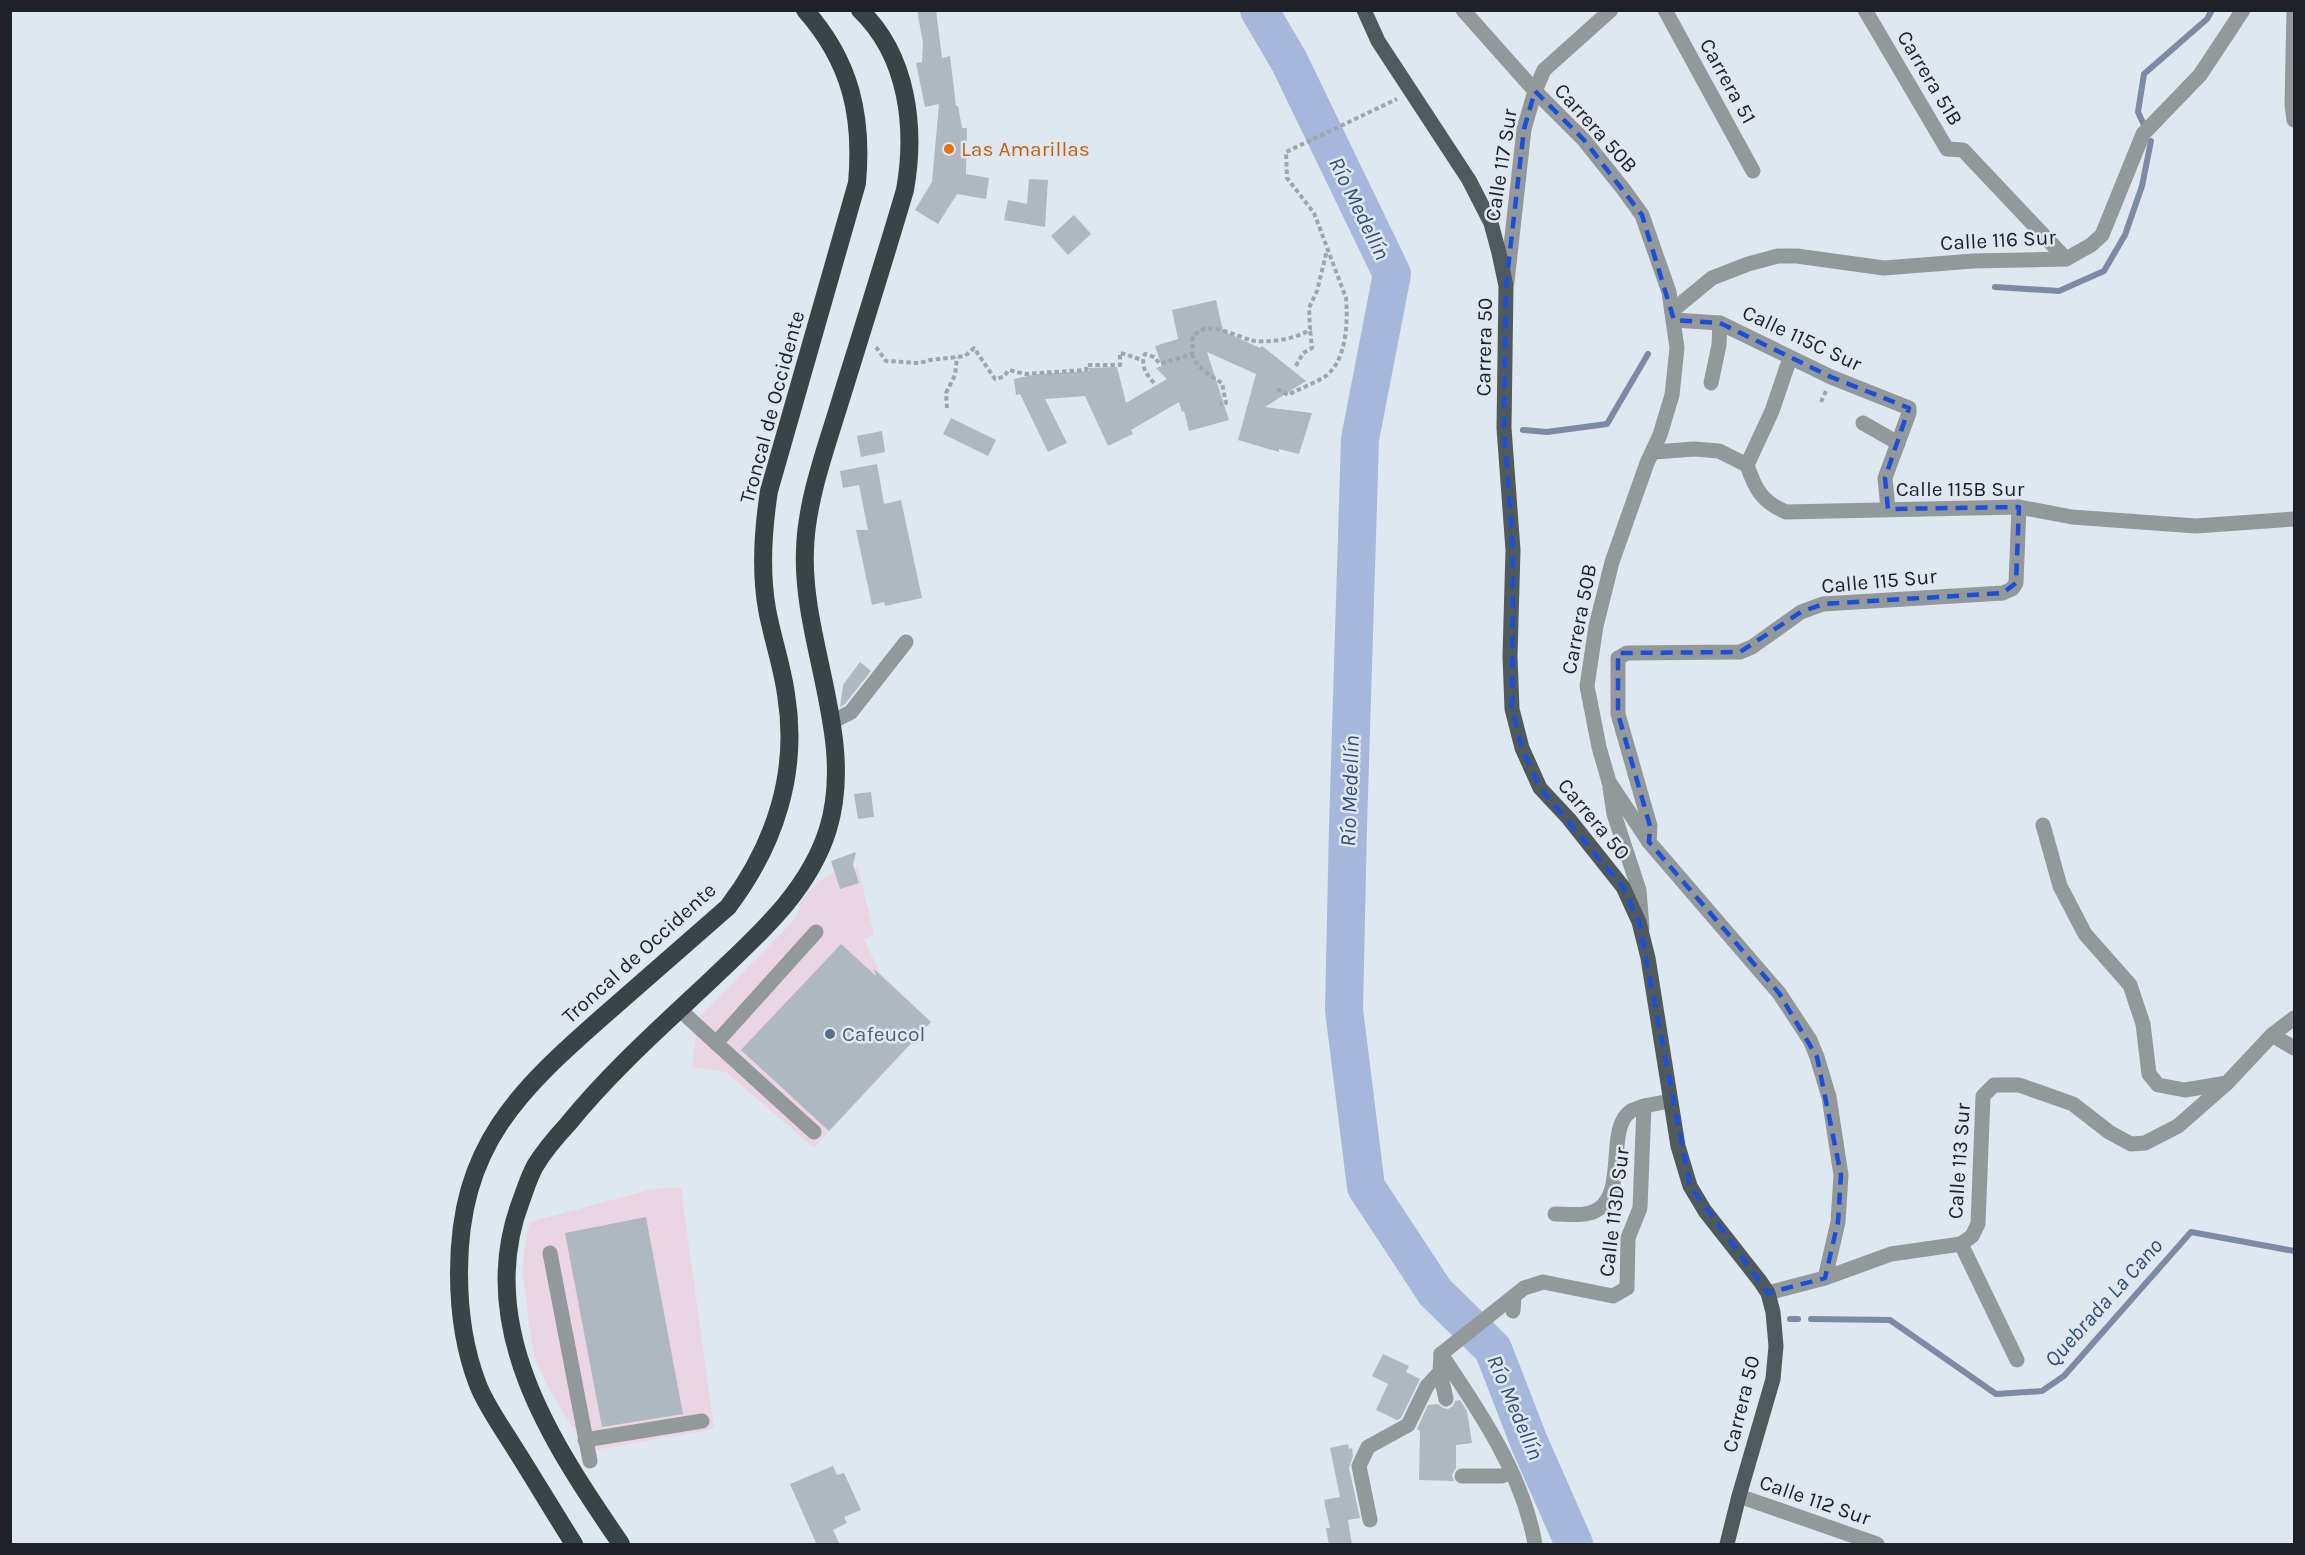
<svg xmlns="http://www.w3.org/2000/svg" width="2305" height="1555" viewBox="0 0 2305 1555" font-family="Karla,sans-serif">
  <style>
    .industrial { fill: #ecd5e2 }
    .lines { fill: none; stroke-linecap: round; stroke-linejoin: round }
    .stream { stroke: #7c8aa4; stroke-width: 6 }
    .river { stroke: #a5b7da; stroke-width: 38 }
    .building { fill: #afb7c0 }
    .path { stroke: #9fa5ad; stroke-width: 4; stroke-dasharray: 4.5 3; stroke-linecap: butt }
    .minor { stroke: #93999a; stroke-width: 15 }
    .major { stroke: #505a5c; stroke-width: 15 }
    .highway { stroke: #394446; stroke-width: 18 }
    .marked { fill: none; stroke: #1d4ed8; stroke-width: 4.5; stroke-dasharray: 12 8; stroke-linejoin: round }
    .food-dot { fill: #e8710a; stroke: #dfe7f1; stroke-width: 2 }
    .service-dot { fill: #5c6f8a; stroke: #dfe7f1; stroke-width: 2 }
    .labels { text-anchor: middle; stroke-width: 5; stroke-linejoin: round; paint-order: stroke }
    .street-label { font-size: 21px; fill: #1e2125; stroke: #dfe7f1 }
    .food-label { font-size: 21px; fill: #c56008; stroke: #dfe7f1; text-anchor: start }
    .service-label { font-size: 21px; fill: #4e5e75; stroke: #dfe7f1; text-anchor: start }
    .water-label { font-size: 22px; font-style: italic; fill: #354d7b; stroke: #dfe7f1 }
  </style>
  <rect width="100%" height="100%" fill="#dfe7f1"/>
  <g class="industrial">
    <path d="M 858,867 L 874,935 L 864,939 L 880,973 L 931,1022 L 814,1148 L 726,1072 L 692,1067 L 696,1036 L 689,1028 L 796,918 L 801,901 L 820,881 L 834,873 Z"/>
    <path d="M 681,1188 L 714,1429 L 595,1450 L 575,1430 L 559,1406 L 545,1381 L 534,1355 L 529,1325 L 523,1274 L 524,1251 L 530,1222 L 653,1189 Z"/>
  </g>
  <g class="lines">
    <g class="stream">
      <path d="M 2144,125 L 2138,112 L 2144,74 L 2207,19 L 2212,10"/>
      <path d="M 1995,287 L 2059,291 L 2104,271 L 2125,235 L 2142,186 L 2151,141"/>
      <path d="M 1523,430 L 1547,432 L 1607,424 L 1648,354"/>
      <path d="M 1790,1319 L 1798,1319"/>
      <path d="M 1811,1319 L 1890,1320 L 1996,1394 L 2042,1391 L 2064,1376 L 2191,1232 L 2294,1251"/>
    </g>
    <path class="river" d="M 1259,10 L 1289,61 L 1392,274 L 1360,439 L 1348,827 L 1344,1010 L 1366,1187 L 1435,1292 L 1493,1349 L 1529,1442 L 1574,1544"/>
  </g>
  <g class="building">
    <path d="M 917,10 L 936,10 L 942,58 L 950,56 L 956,106 L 958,106 L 962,128 L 967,128 L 966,174 L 989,178 L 986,199 L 957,194 L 938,224 L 915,210 L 932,182 L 939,104 L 925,107 L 916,63 L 922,62 L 923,43 Z"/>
    <path d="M 1029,179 L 1048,180 L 1045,227 L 1004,220 L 1008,200 L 1027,204 Z"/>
    <path d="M 1074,215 L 1091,234 L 1068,255 L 1051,236 Z"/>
    <path d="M 1216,300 L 1223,331 L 1260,348 L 1262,346 L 1306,381 L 1265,407 L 1312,413 L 1299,454 L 1279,449 L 1279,452 L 1238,440 L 1256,374 L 1207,352 L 1229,420 L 1189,431 L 1184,411 L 1182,412 L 1179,402 L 1131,430 L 1133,434 L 1108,446 L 1085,396 L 1045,399 L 1067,443 L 1048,452 L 1020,394 L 1016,395 L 1014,379 L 1038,374 L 1089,371 L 1088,368 L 1117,367 L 1126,403 L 1167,379 L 1156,368 L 1162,366 L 1155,346 L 1178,339 L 1172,310 Z"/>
    <path d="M 951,418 L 996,440 L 988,456 L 943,434 Z"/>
    <path d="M 882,431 L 885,452 L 861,457 L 857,436 Z"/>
    <path d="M 877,464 L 884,504 L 901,500 L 922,598 L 885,606 L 884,602 L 872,605 L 856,530 L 868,530 L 859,485 L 843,488 L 840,471 Z"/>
    <path d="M 860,662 L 871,671 L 845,704 L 840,707 L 843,685 Z"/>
    <path d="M 871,792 L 874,817 L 858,819 L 854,794 Z"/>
    <path d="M 856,852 L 853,865 L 859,883 L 840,889 L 831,861 Z"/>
    <path d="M 841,944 L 876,976 L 874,969 L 931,1022 L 829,1131 L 741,1050 Z"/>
    <path d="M 646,1217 L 683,1414 L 602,1427 L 565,1233 Z"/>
    <path d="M 1383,1354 L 1409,1366 L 1406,1372 L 1420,1379 L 1401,1418 L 1397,1420 L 1376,1410 L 1388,1384 L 1372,1376 Z"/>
    <path d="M 1460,1400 L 1467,1411 L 1472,1443 L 1456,1445 L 1456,1468 L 1452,1475 L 1454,1481 L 1419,1480 L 1420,1431 L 1417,1429 L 1428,1405 L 1438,1404 L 1443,1408 L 1448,1409 L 1453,1406 L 1455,1401 Z"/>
    <path d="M 1348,1444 L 1349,1449 L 1352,1448 L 1353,1456 L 1349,1468 L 1360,1518 L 1348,1520 L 1352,1545 L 1329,1545 L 1326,1528 L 1330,1528 L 1324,1500 L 1340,1497 L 1330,1448 Z"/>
    <path d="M 833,1466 L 837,1475 L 844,1473 L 861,1510 L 844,1517 L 847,1523 L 833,1530 L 840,1545 L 817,1545 L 790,1484 Z"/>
  </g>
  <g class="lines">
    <g class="path">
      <path d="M 876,347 L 886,361 L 920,363 L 930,360 L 965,356 L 974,348 L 995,379 L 1003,377 L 1009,370 L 1025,374 L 1086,370 L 1087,365 L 1120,365 L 1120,353 C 1128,354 1134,358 1142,360"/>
      <path d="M 1192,354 C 1196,367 1211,377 1222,383 L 1226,403 L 1220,404"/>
      <path d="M 1296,366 L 1303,353 L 1312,348 L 1310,329"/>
      <path d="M 1154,383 C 1146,374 1140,365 1145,354 L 1154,357 L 1160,364 L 1192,354 L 1193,336 C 1196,334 1201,329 1205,329 C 1218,326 1239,337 1251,340 C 1265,344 1299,339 1310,329 L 1309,308 L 1317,291 L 1327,250"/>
      <path d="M 1277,389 L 1288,395 C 1299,389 1312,384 1323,378 C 1347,363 1348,322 1346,298 L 1314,213 L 1287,178 L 1286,152 L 1397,99"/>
      <path d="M 1821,402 L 1826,391"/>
      <path d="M 947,408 L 946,393 L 955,375 L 957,357"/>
    </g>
    <g class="minor">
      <path d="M 1463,10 L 1535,91 L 1584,140 L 1624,190 L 1642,215 L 1669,292 L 1677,348 L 1672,395 L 1660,435 L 1647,463 L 1612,562 L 1596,626 L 1587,686 L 1599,747 L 1609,782 L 1649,842 L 1779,993 L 1810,1040 L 1817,1057 L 1829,1097 L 1841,1175 L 1838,1222 L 1825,1278"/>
      <path d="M 1665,10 L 1753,171"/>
      <path d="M 1865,10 L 1947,149 L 1963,150 L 2066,259"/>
      <path d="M 2294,10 L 2292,105 L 2294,120"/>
      <path d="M 1507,282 L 1524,129 L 1535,91 L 1544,70 L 1611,10"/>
      <path d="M 1672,311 L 1712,278 L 1748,264 L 1778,256 L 1797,256 L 1884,268 L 1973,261 L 2066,259 L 2091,245 L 2102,235 L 2143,134 L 2200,75 L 2243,10"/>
      <path d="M 1674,320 L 1720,323 L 1831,377 L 1909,408 L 1909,413 L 1885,478 L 1888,509"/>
      <path d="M 1711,383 L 1719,345 L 1720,323"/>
      <path d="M 1863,423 L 1898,443"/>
      <path d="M 1654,452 L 1694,449 L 1719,451 L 1747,465 C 1755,489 1762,502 1786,512 L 2019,507 L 2072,517 L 2196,526 L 2294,519"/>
      <path d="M 1747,465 L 1772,411 L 1790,358"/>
      <path d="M 830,723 L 851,712 L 906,642"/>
      <path d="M 1610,788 L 1614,814 L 1639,890 L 1642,928"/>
      <path d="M 2043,825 L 2060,886 L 2085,934 L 2130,985 L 2143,1024 L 2149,1074 L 2158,1085 L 2185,1090 L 2227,1083"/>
      <path d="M 1649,842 L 1650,826 L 1618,714 L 1618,658 L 1627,653 L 1740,652 L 1752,647 L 1801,612 L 1823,604 L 2003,593 L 2012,589 L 2016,583 L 2019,507"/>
      <path d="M 679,1009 L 716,1043 L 816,932"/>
      <path d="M 2272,1035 L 2294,1048"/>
      <path d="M 716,1043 L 814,1132"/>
      <path d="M 1555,1214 C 1568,1214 1585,1217 1597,1210 C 1628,1192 1605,1128 1631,1111 C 1634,1109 1640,1108 1644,1106"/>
      <path d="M 1961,1244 L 2017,1360"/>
      <path d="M 550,1253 L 590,1461"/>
      <path d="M 1768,1293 L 1825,1278 L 1891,1254 L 1961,1244 L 1972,1236 L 1978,1224 L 1983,1096 L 1994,1085 L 2019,1085 L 2073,1104 L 2109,1132 L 2131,1144 L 2145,1143 L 2178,1126 L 2227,1083 L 2272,1035 L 2294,1018"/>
      <path d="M 1513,1311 L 1514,1296 L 1524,1288 L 1543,1282 L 1613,1296 L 1627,1288 L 1628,1238 L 1640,1208 L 1644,1106 L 1670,1101"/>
      <path d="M 1441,1354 C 1480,1412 1523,1475 1535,1544"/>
      <path d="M 1441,1354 L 1514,1296"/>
      <path d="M 1440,1372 L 1446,1399"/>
      <path d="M 585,1440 L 702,1421"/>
      <path d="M 1462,1476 L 1502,1476 L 1511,1472"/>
      <path d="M 1739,1496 L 1877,1544"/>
      <path d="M 1370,1520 L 1359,1466 L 1368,1447 L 1408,1425 L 1427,1386 L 1440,1372 L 1441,1354"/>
    </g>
    <path class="major" d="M 1364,10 L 1378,41 L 1469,180 L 1491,223 L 1499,253 L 1506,286 L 1504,428 L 1513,550 L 1510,656 L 1512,709 L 1522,748 L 1540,788 L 1569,819 L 1623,887 L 1639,922 L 1648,958 L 1678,1146 L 1690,1186 L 1705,1211 L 1760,1281 L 1768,1293 L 1773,1312 L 1776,1346 L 1773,1379 L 1739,1496 L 1727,1544"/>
    <g class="highway">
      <path d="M 574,1544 C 553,1511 533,1477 512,1444 C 500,1425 486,1405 478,1385 C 464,1349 459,1311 459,1273 C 459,1145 518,1091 608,1012 C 648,977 688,942 728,907 C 775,845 799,772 786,694 C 782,665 772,637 767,609 C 760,570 763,530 769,491 L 857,183 C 863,116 851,62 805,10"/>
      <path d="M 621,1544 C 553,1445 473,1326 521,1201 C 525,1190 529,1177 535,1166 C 544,1151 556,1137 568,1124 C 611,1071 663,1025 713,978 C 758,935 809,891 828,829 C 856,738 801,641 805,550 C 806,502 826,448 840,402 C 862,331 884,261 905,190 C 916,128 908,56 860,10"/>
    </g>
  </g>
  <path class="marked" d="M 1535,91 L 1584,140 L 1642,215 L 1674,320 L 1720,323 L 1831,377 L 1909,408 L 1885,478 L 1888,509 L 2019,507 L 2016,583 L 2003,593 L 1823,604 L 1801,612 L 1740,652 L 1618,653 L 1618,714 L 1650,826 L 1649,842 L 1779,993 L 1817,1057 L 1841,1175 L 1838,1222 L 1825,1278 L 1768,1293 L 1690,1186 L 1639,922 L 1623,887 L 1540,788 L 1522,748 L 1512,709 L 1513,550 L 1504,428 L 1506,286 L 1524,129 Z"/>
  <circle class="food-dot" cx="949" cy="149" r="6"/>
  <circle class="service-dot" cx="830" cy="1034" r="6"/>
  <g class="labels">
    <g class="street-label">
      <text transform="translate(1930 78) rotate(59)" y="7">Carrera 51B</text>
      <text transform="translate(1728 81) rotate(61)" y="7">Carrera 51</text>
      <text transform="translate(1596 128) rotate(48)" y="7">Carrera 50B</text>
      <text transform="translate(1501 165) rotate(-81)" y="7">Calle 117 Sur</text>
      <text transform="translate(1998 240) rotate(-3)" y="7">Calle 116 Sur</text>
      <text transform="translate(1802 338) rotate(25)" y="7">Calle 115C Sur</text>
      <text transform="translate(1484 347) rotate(-89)" y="7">Carrera 50</text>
      <text transform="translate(772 407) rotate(-75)" y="7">Troncal de Occidente</text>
      <text x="1960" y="496">Calle 115B Sur</text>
      <text transform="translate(1879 581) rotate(-5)" y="7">Calle 115 Sur</text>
      <text transform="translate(1579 619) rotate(-79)" y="7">Carrera 50B</text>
      <text transform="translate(1594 819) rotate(50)" y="7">Carrera 50</text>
      <text transform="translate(639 953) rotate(-42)" y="7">Troncal de Occidente</text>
      <text transform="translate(1959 1161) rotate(-86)" y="7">Calle 113 Sur</text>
      <text transform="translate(1614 1212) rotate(-83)" y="7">Calle 113D Sur</text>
      <text transform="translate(1741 1404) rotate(-76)" y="7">Carrera 50</text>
      <text transform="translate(1815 1500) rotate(19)" y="7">Calle 112 Sur</text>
    </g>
    <g class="food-label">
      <text x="961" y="156">Las Amarillas</text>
    </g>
    <g class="service-label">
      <text x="842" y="1041">Cafeucol</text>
    </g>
    <g class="water-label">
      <text transform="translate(1360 208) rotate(64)" y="8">Río Medellín</text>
      <text transform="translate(1349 791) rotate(-88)" y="8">Río Medellín</text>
      <text transform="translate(2103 1302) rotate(-48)" y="8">Quebrada La Cano</text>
      <text transform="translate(1516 1407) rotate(67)" y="8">Río Medellín</text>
    </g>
  </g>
  <rect width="2305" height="1555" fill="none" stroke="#1e2125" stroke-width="24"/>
</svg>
